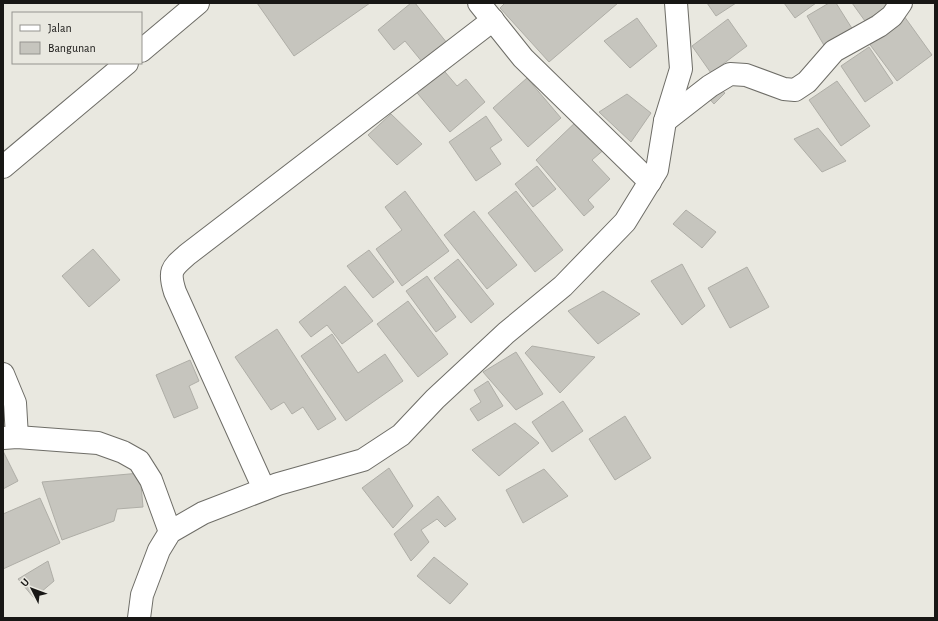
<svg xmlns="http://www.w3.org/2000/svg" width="938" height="621" viewBox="0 0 938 621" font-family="'Alegreya Sans',sans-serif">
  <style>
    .building { fill: #c6c5be; stroke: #afaea7 }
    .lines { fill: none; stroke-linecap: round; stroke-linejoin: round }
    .minor-casing { stroke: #6e6d67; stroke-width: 24 }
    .minor { stroke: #fff; stroke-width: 22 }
  </style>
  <rect width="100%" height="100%" fill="#e9e8e0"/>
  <g class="building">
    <path d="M 257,3 L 370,3 L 294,56 Z"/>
    <path d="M 411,3 L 415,3 L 447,43 L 423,63 L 405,41 L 394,50 L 378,30 Z"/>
    <path d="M 505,3 L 618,3 L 549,62 L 500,8 Z"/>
    <path d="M 707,3 L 736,3 L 716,16 Z"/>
    <path d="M 784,3 L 816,3 L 795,18 Z"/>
    <path d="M 829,3 L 836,3 L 853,30 L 825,47 L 807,16 Z"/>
    <path d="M 852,3 L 893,3 L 865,21 Z"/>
    <path d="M 904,16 L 932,55 L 897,81 L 868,42 Z"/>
    <path d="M 637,18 L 657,46 L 630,68 L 604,41 Z"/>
    <path d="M 728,19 L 747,46 L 711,73 L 692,46 Z"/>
    <path d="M 869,47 L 893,83 L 865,102 L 841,66 Z"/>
    <path d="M 440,66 L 457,86 L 466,79 L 485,102 L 450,132 L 413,88 Z"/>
    <path d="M 527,78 L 561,118 L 528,147 L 493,108 Z"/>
    <path d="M 837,81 L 870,126 L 841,146 L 809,100 Z"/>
    <path d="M 716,86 L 725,93 L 714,104 L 707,96 Z"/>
    <path d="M 627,94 L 651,113 L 631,142 L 599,112 Z"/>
    <path d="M 391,114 L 422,144 L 397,165 L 368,135 Z"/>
    <path d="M 486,116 L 502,140 L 490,148 L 501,164 L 476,181 L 449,142 Z"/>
    <path d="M 580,118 L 607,147 L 592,160 L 610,179 L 588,200 L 594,207 L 584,216 L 536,160 Z"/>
    <path d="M 818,128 L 846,161 L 822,172 L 794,139 Z"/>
    <path d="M 537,166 L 556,189 L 533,207 L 515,184 Z"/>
    <path d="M 405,191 L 449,251 L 402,286 L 376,249 L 402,230 L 385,207 Z"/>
    <path d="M 516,191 L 563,250 L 535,272 L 488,213 Z"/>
    <path d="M 686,210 L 716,232 L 702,248 L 673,224 Z"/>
    <path d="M 474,211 L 517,265 L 487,289 L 444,235 Z"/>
    <path d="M 93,249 L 120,280 L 89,307 L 62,276 Z"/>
    <path d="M 369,250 L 394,282 L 373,298 L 347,266 Z"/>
    <path d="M 458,259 L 494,304 L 471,323 L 434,278 Z"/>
    <path d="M 682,264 L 705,306 L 682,325 L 651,281 Z"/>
    <path d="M 747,267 L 769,307 L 730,328 L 708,288 Z"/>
    <path d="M 427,276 L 456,317 L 436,332 L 406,291 Z"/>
    <path d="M 345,286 L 373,321 L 342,344 L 327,325 L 311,337 L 299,322 Z"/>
    <path d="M 603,291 L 640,314 L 598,344 L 568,311 Z"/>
    <path d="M 408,301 L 448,354 L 418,377 L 377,324 Z"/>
    <path d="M 277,329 L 336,419 L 318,430 L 303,407 L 292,414 L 284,402 L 271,410 L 235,357 Z"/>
    <path d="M 332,334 L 358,373 L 385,354 L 403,381 L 346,421 L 301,356 Z"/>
    <path d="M 532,346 L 595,357 L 560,393 L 525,353 Z"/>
    <path d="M 516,352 L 543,394 L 516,410 L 483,372 Z"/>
    <path d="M 190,360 L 199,381 L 189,386 L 198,408 L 174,418 L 156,375 Z"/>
    <path d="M 488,381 L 503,406 L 478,421 L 470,409 L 481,402 L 474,390 Z"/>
    <path d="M 563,401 L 583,431 L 552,452 L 532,422 Z"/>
    <path d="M 625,416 L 651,458 L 615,480 L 589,439 Z"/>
    <path d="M 515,423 L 539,443 L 499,476 L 472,450 Z"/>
    <path d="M 3,451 L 18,481 L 3,489 Z"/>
    <path d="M 389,468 L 413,506 L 393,528 L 362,488 Z"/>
    <path d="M 544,469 L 568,496 L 523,523 L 506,490 Z"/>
    <path d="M 140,473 L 143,507 L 117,509 L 114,521 L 62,540 L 42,482 Z"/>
    <path d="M 438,496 L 456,519 L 445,527 L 437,519 L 421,530 L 429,542 L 411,561 L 394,534 Z"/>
    <path d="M 40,498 L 60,543 L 3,569 L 3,514 Z"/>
    <path d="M 434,557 L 468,584 L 450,604 L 417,576 Z"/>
    <path d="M 48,561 L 54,581 L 34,598 L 18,579 Z"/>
  </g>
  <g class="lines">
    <g class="minor-casing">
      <g id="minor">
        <path d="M 479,3 L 523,58 L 650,182"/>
        <path d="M 141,51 L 198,3"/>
        <path d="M 665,121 L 710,86 L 730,74 L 746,75 L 784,89 L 795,90 L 807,82 L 834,51 L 879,26 L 892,16 L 901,3"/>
        <path d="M 3,167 L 127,63"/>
        <path d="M 3,374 L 15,403 L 17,437"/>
        <path d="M 3,438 L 17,437 L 98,443 L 123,452 L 139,461 L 151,480 L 170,532"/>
        <path d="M 264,489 L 175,292 C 168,270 172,268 188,254 L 493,20"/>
        <path d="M 139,618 L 142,595 L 159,550 L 170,532 L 203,513 L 278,484 L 363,460 L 401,435 L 435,399 L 506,333 L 563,286 L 625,222 L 657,170 L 665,121 L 681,69 L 676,3"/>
      </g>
    </g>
    <use href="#minor" class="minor"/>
  </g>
  <rect width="938" height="621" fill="none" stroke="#181715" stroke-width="8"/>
  <rect x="12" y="12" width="130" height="52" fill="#e9e8e0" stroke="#95948f"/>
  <rect x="20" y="25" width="20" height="6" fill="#ffffff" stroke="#95948f"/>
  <text x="48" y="32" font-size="12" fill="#181715">Jalan</text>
  <rect x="20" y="42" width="20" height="12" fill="#c6c5be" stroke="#95948f"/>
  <text x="48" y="52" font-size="12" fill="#181715">Bangunan</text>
  <g transform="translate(32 589) rotate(312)" stroke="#e9e8e0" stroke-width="3" paint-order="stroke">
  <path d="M0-3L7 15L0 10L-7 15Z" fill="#181715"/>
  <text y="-6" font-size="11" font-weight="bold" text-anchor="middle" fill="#181715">U</text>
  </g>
</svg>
